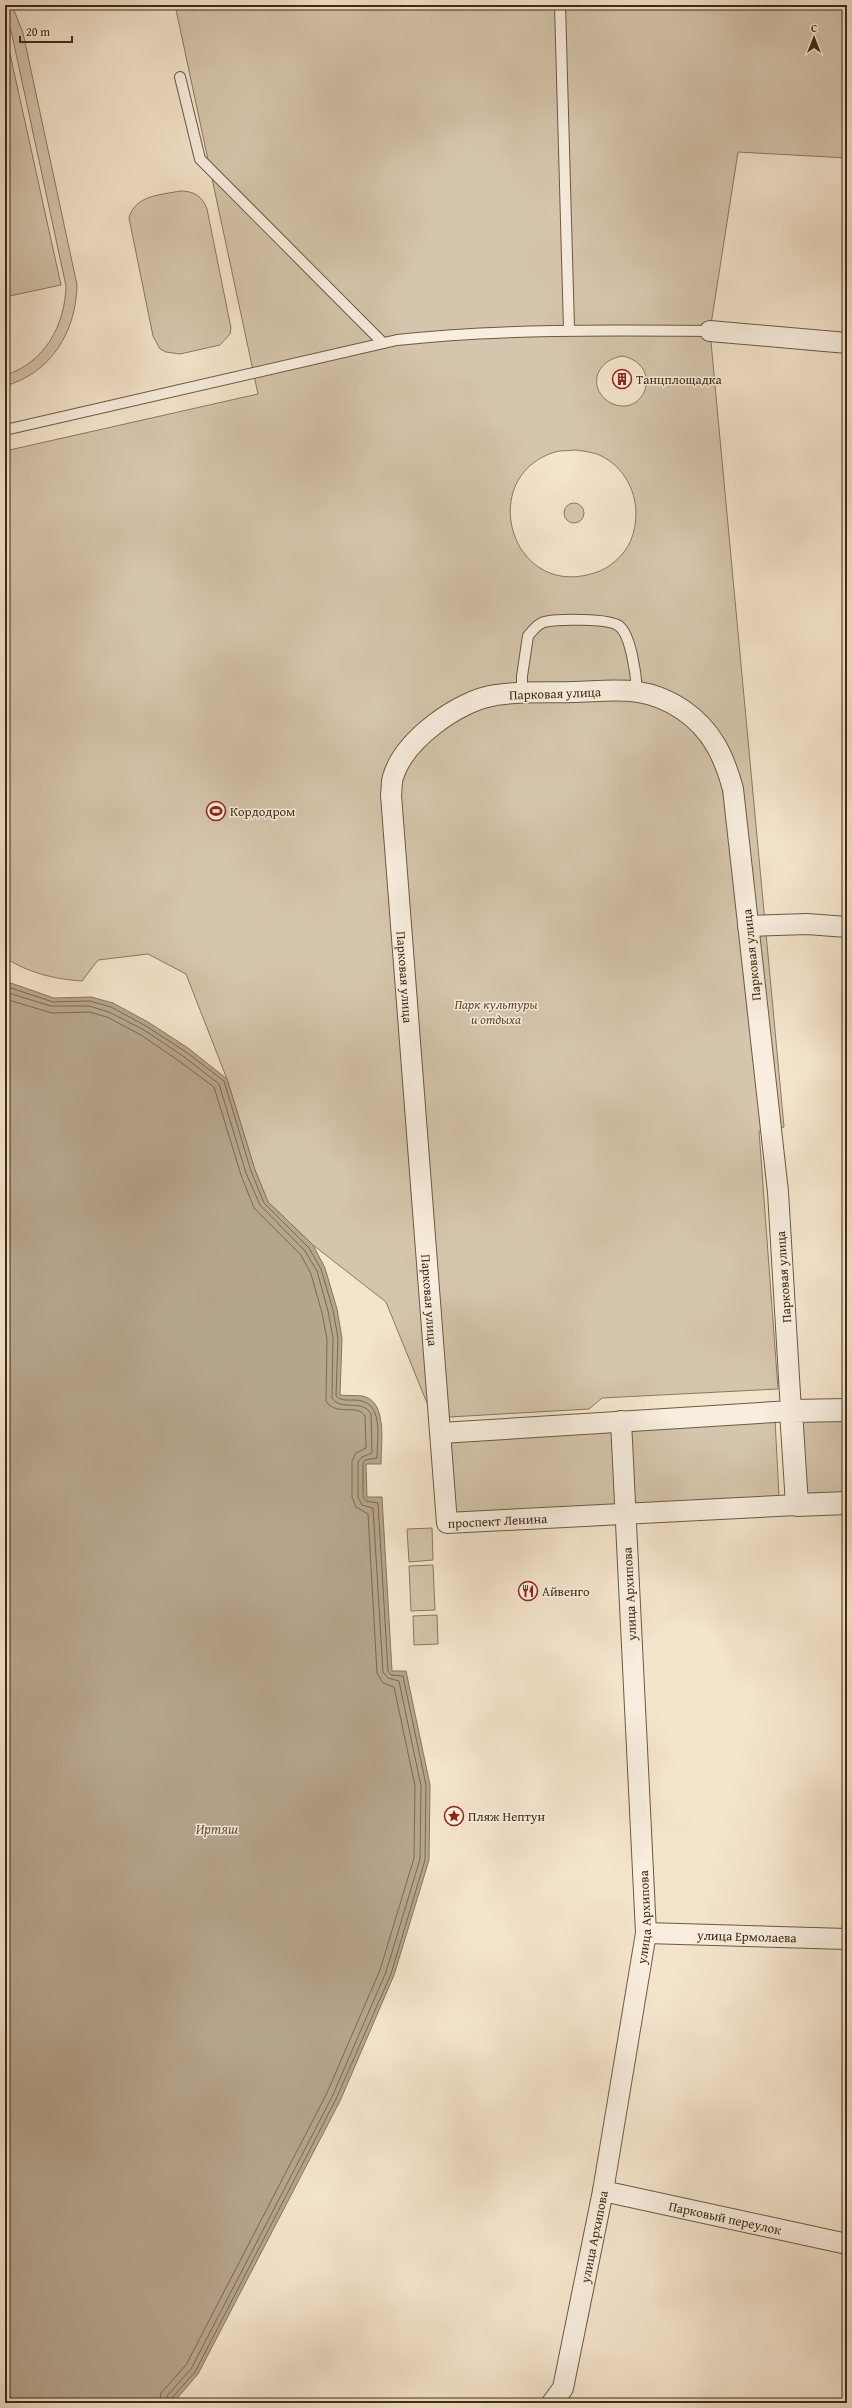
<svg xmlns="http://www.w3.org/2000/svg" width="852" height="2408" viewBox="0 0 852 2408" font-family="'Gentium Book Plus',serif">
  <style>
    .green { fill: #d5c5ac; stroke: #8a785f; fill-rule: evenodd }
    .water { fill: #b6a58d; stroke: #86755c }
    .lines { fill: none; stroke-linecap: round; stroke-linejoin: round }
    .shore { stroke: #7a6850; stroke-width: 1 }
    .service-casing { stroke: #6c5a40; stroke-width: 12 }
    .minor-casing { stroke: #6c5a40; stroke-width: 22 }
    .tertiary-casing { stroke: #6c5a40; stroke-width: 24 }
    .service { stroke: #f8edde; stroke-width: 10 }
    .minor { stroke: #f8edde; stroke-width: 20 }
    .tertiary { stroke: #f8edde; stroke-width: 22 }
    .labels { text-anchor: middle; stroke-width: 3; stroke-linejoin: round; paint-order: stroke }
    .poi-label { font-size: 13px; fill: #3e2c12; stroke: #f8edde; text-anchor: start }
    .street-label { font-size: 13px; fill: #3e2c12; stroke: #f8edde }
    .park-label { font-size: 13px; font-style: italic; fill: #5c4b31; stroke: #f8edde }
    .water-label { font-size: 14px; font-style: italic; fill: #625037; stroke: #f8edde }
  </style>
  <rect width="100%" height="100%" fill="#f4e4cc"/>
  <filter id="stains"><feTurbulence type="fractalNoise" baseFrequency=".005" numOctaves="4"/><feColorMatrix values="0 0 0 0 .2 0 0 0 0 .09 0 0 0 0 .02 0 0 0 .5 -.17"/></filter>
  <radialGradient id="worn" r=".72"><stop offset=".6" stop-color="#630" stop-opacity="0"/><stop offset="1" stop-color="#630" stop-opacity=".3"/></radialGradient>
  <g class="green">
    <path d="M 5,5 L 12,5 L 23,33 L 77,285 C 76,332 51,373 5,386 L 5,375 C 45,363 65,325 66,286 L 12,35 L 5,16 Z"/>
    <path d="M 175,5 L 847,5 L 847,158 L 738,152 L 710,331 L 784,1127 L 759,1131 L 778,1389 L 602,1398 L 589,1409 L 449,1417 L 427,1403 L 386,1302 L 313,1245 L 268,1202 L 255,1170 L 227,1079 L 186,974 L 148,954 L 98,960 L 82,981 C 53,979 30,973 5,958 L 5,451 L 258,394 ZM 623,356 C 664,366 645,417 613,404 C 606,401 601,396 598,389 C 592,371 607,358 623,356 ZM 576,450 C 583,451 590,452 597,454 C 631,468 644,507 631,540 C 625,555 609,569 594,573 C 511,600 475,477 555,452 C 561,450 569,451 576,450 Z"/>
    <path d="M 5,31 L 61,285 L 5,297 Z"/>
    <path d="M 180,191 C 194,191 202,196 207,209 L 231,328 L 230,334 L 220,345 L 180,354 L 166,352 L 160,349 L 153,336 L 129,218 C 135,195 161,195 180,191 Z"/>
    <circle cx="574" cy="513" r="10"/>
    <path d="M 847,1417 L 847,1494 L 804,1495 L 800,1418 Z"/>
    <path d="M 775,1419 L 779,1497 L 631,1505 L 627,1428 Z"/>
    <path d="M 615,1428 L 619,1506 L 451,1516 L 445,1439 Z"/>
    <path d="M 432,1528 L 433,1560 L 409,1562 L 407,1529 Z"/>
    <path d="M 433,1565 L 435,1610 L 411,1611 L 409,1566 Z"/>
    <path d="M 437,1615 L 438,1644 L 414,1645 L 413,1616 Z"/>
  </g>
  <path class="water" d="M 5,981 L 54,998 L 91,997 L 113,1003 L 148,1022 L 188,1048 L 227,1079 L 255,1170 L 268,1202 L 313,1245 L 325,1268 L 337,1309 L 342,1338 L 340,1395 C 347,1396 355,1395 362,1396 C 388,1400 381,1444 381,1464 L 366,1464 L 367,1497 L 382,1497 L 392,1671 L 406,1671 L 430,1785 L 429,1860 L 394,1975 L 340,2101 L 198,2374 L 173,2403 L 5,2403 Z"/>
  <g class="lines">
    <g class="shore">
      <path d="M 5,986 L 53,1002 L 90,1001 L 111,1007 L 146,1026 L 186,1052 L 224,1081 L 251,1171 L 264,1203 L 309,1248 L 321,1269 L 333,1310 L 338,1338 L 336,1396 C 341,1401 348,1400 354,1400 C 385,1400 377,1437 377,1458 L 365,1460 L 363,1463 L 363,1497 L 366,1501 L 378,1503 L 388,1671 L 391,1675 L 403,1676 L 426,1785 L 425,1860 L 391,1974 L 336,2099 L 195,2372 L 171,2399 L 170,2403"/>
      <path d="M 5,992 L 51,1006 L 89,1006 L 109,1012 L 144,1030 L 183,1056 L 219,1084 L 246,1173 L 260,1205 L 305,1251 L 317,1271 L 328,1311 L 333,1338 L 332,1398 C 341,1412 362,1398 371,1414 L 372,1453 L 362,1457 L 358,1462 L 358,1497 L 362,1505 L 373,1508 L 383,1672 L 388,1678 L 399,1681 L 421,1786 L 420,1859 L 386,1972 L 332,2097 L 191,2369 L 167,2396 L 165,2403"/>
      <path d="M 5,999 L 52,1013 L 89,1012 L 107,1017 L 141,1035 L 179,1061 L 214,1087 L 241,1175 L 254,1208 L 301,1255 L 311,1274 L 322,1313 L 327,1339 L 326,1401 C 336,1417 357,1403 365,1416 L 366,1448 L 356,1453 L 352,1461 L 352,1497 L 356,1507 L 368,1514 L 377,1673 L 383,1683 L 394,1687 L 415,1786 L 414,1858 L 380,1970 L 326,2095 L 186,2365 L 161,2393 L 159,2403"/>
    </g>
    <g class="service-casing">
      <g id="service">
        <path d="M 560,5 L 569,329"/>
        <path d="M 180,77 L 200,159 L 383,343"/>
        <path d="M 5,430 L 397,340 C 501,329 605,330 710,331"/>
        <path d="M 522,694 L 522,676 L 528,636 C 532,631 537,624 544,622 C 557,619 609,618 619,626 C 631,635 636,675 637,690"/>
      </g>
    </g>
    <g class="minor-casing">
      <g id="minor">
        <path d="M 710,331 L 847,343"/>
        <path d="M 748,926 L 807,924 L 847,927"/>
        <path id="s1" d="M 441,1433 L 791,1411 L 778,1192 L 733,789 C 724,756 712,730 683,710 C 645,684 614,691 572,692 C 547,693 520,691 496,695 C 459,700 404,740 393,777 C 391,783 392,789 391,795 L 447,1523 L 797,1505"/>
        <path id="s2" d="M 646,1933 L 847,1939"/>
        <path id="s3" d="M 603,2191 L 847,2244"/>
        <path id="s4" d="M 552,2403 L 563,2388 L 603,2191 L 646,1933 L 621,1421"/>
      </g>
    </g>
    <g class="tertiary-casing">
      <path id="tertiary" d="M 847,1410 L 791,1411 L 797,1505 L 847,1503"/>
    </g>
    <use href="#service" class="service"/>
    <use href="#minor" class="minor"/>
    <use href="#tertiary" class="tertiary"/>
  </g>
  <defs>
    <g id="building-ring" transform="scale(1)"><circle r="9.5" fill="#f8edde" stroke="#8f2418" stroke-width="1.5"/><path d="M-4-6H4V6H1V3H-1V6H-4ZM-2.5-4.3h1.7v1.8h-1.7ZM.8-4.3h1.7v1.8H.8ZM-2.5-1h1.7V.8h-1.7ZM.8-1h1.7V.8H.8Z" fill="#8f2418"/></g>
    <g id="stadium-ring" transform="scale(1)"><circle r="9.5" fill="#f8edde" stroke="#8f2418" stroke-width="1.5"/><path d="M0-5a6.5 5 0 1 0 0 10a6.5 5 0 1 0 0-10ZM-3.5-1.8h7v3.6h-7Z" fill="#8f2418"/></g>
    <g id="restaurant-ring" transform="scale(1)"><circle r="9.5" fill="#f8edde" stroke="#8f2418" stroke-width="1.5"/><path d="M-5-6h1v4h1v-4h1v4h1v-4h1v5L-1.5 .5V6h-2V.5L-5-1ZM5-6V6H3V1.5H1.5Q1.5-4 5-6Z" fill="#8f2418"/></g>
    <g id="sight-ring" transform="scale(1)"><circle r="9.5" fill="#f8edde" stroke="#8f2418" stroke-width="1.5"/><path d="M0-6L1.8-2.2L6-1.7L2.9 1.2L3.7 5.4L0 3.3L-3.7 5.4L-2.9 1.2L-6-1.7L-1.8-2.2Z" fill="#8f2418"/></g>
  </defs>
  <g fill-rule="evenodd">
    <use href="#building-ring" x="622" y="379"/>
    <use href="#stadium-ring" x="216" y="811"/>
    <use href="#restaurant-ring" x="528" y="1591"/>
    <use href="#sight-ring" x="454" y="1816"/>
  </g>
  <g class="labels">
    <g class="poi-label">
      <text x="636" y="384">Танцплощадка</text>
      <text x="230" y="816">Кордодром</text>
      <text x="542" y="1596">Айвенго</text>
      <text x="468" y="1821">Пляж Нептун</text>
    </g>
    <g class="street-label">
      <text transform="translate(555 693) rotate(-2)" y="5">Парковая улица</text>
      <text transform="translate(751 955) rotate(-96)" y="5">Парковая улица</text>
      <text dy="5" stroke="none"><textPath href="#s1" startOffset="1600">Парковая улица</textPath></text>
      <text transform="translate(783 1277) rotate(-94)" y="5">Парковая улица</text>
      <text dy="5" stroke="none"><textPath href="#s1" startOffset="1924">Парковая улица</textPath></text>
      <text dy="5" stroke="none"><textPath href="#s1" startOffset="2198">проспект Ленина</textPath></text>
      <text transform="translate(629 1594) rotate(-93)" y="5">улица Архипова</text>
      <text dy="5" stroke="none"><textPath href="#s4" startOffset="497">улица Архипова</textPath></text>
      <text dy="5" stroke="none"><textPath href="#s2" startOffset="101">улица Ермолаева</textPath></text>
      <text dy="5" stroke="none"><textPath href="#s3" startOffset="125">Парковый переулок</textPath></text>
      <text dy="5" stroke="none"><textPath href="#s4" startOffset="173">улица Архипова</textPath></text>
    </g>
    <g class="park-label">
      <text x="496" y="1009">Парк культуры<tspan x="496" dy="15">и отдыха</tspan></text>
    </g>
    <g class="water-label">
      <text x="217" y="1834">Иртяш</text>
    </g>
  </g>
  <rect width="852" height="2408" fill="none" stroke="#f4e4cc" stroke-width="20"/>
  <rect x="6" y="6" width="840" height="2396" fill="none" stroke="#3e2c12" stroke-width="2"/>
  <rect x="10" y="10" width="832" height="2388" fill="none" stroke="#3e2c12"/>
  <g transform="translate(814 38)" stroke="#f8edde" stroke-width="3" paint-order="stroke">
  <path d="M0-3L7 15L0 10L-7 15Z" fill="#3e2c12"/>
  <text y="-6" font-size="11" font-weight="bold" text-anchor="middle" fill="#3e2c12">С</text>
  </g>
  <path d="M20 36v6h52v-6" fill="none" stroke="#3e2c12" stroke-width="2"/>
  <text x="26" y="36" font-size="12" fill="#3e2c12" stroke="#f8edde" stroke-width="3" paint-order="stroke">20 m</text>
  <rect width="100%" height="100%" filter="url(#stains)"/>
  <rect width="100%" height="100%" fill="url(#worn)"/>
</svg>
